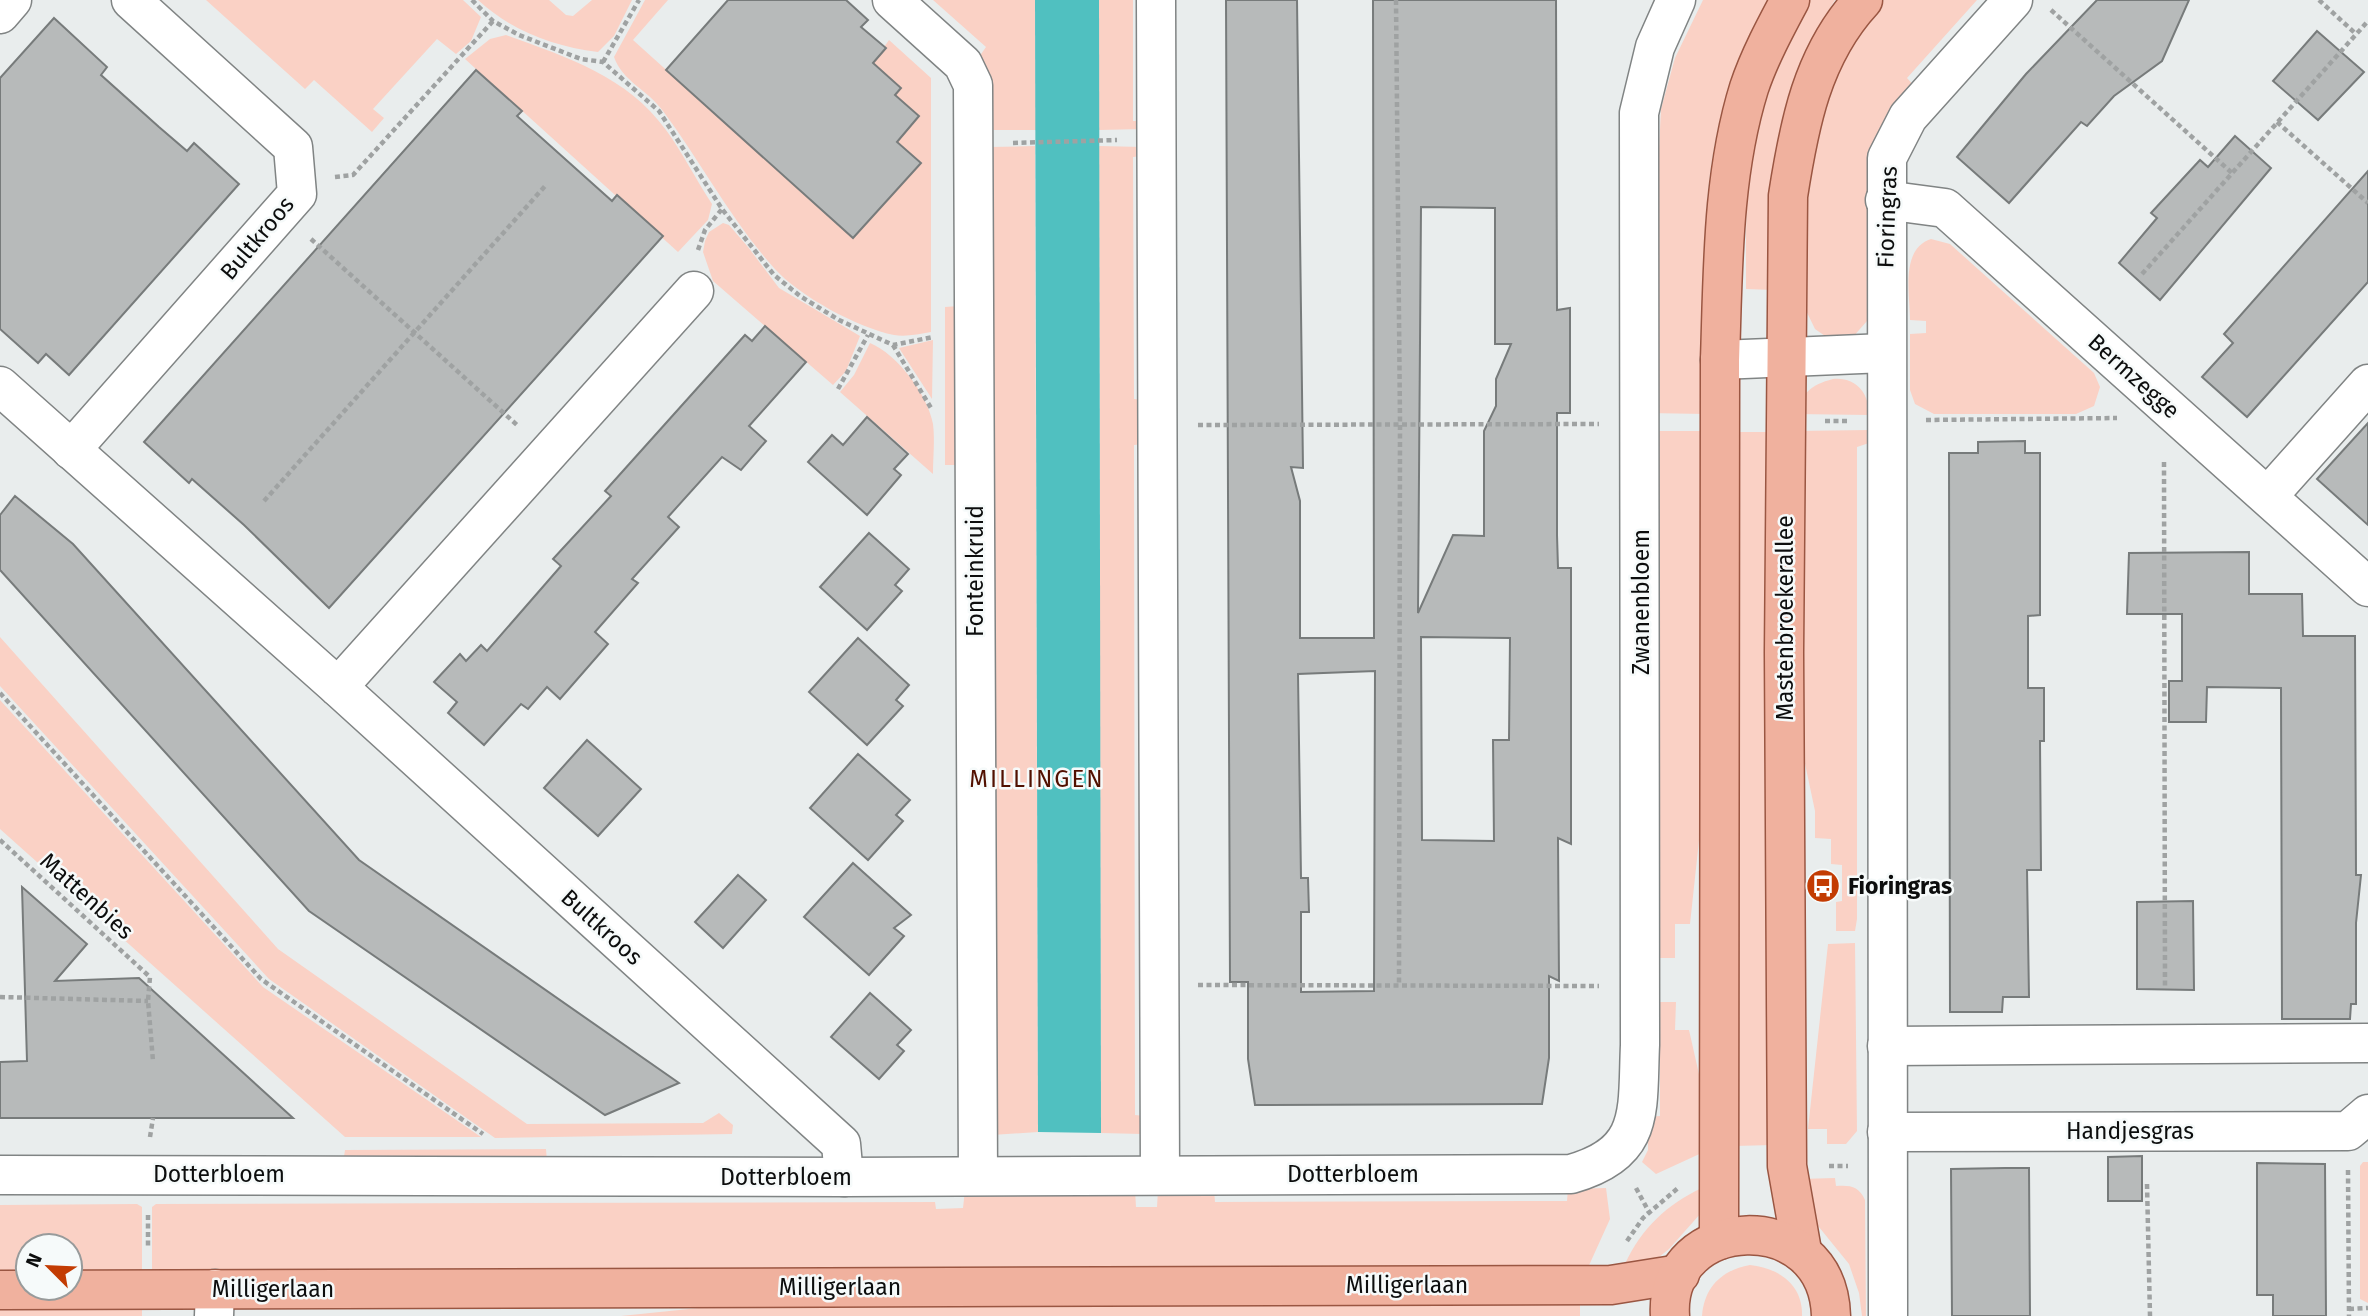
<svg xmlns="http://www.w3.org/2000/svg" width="2368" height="1316" viewBox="0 0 2368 1316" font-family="'Fira Sans',sans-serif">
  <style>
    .green { fill: #fad1c5 }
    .water { fill: #50c0c0 }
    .building { fill: #b7baba; stroke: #777b7b; stroke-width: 2; fill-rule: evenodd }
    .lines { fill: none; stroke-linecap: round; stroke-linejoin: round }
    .minor-casing { stroke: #808484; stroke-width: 41 }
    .major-casing { stroke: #9a5642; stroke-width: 41 }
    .path { stroke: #9fa2a2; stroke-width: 4.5; stroke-dasharray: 5 3.5; stroke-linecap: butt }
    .minor { stroke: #fff; stroke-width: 38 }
    .major { stroke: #f0b19e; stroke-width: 38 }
    .labels { text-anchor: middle; stroke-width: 5; stroke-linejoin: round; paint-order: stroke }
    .street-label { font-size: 23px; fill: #0c0d0d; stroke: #f6fafa }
    .poi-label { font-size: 23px; font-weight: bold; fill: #0c0d0d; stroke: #f6fafa; text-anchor: start }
    .neighbourhood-label { font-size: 24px; letter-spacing: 2px; fill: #511000; stroke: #f6fafa }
  </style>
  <rect width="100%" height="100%" fill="#e9eded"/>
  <g class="green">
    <path d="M 206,0 L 463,0 L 481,17 L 471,41 L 456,54 L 437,39 L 373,109 L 384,118 L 372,132 L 314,80 L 305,89 Z"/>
    <path d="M 478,0 L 549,0 L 566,15 L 573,16 L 592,0 L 632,0 L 614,36 L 598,52 C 552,46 512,31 478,0 Z"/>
    <path d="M 645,0 L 668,0 L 633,40 L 853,238 L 920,163 L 897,142 L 895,95 L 901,88 L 873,63 L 889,40 L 931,78 L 931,332 C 919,334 906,337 894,335 C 858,328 799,296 774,268 C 731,220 701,162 663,111 C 648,90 622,81 614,57 Z"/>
    <path d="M 933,0 L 1035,0 L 1036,130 L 990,130 C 990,107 997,72 979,57 L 986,47 Z"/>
    <path d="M 1099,0 L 1133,0 L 1133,121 L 1142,121 L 1143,129 L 1099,130 Z"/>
    <path d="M 1703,0 L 1769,0 C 1688,135 1706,264 1706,414 L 1646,413 L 1661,109 L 1675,58 Z"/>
    <path d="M 1810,0 L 1835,0 C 1807,43 1789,90 1778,140 L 1773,290 L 1746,289 C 1746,243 1745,196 1752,150 C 1761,97 1785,47 1810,0 Z"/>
    <path d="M 1884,0 L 1977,0 L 1907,78 L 1915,87 L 1867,321 L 1852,338 L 1828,338 L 1815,329 L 1800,298 L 1796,276 L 1818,103 L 1868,18 Z"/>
    <path d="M 506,35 C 566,57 627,76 666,130 C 683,153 696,180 712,204 L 708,220 L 678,252 L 465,59 L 490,39 Z"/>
    <path d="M 1035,146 L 1038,1132 L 992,1135 L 990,147 Z"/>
    <path d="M 1099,146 L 1143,147 L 1142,156 L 1133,157 L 1134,399 L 1143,400 L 1143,444 L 1134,445 L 1135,1115 L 1145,1116 L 1142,1134 L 1101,1133 Z"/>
    <path d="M 723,223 L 729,225 L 748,247 L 779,288 L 860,336 L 846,371 L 833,385 L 713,281 L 703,252 L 705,241 L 709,232 Z"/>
    <path d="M 1931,239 L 1950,244 L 2094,373 L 2100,387 L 2094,406 L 2076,414 L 1934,414 L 1915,404 L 1910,390 L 1910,334 L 1926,333 L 1926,321 L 1910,320 C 1910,294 1900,249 1931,239 Z"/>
    <path d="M 959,306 L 959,465 L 945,465 L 945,307 Z"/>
    <path d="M 933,340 L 932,399 L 899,348 Z"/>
    <path d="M 870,343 C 897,354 928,395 933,424 C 935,440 933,458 933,474 L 840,392 L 854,375 Z"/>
    <path d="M 1833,379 C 1856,377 1869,393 1869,415 L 1794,414 C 1803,393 1810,385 1833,379 Z"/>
    <path d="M 1869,430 L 1869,443 L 1857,447 L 1857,919 L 1855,931 L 1836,931 L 1836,902 L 1842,901 L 1842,865 L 1831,864 L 1831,839 L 1815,838 L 1815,811 L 1796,721 L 1795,431 Z"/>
    <path d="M 1646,431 L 1706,431 L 1704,794 L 1690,924 L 1675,924 L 1675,958 L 1660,958 L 1658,447 Z"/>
    <path d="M 1736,432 L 1773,432 L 1773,1145 L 1734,1146 Z"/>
    <path d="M 0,637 L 278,949 L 527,1124 L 703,1123 L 719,1113 L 733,1125 L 732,1134 L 495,1138 L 269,979 L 0,686 Z"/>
    <path d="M 0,700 L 263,987 L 481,1137 L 345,1137 L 0,829 Z"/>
    <path d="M 1855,943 L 1857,1131 L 1846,1144 L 1827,1144 L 1827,1129 L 1808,1129 L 1828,944 Z"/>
    <path d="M 1660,1002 L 1676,1002 L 1675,1030 L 1689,1030 L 1703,1092 L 1706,1151 L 1656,1174 L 1642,1162 L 1648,1150 L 1648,1117 L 1660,1116 Z"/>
    <path d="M 546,1149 L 547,1163 L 343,1163 L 345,1150 Z"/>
    <path d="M 2363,1162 L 2368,1162 L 2368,1303 L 2360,1299 L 2360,1166 Z"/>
    <path d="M 1835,1178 L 1836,1186 C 1850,1185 1859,1186 1865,1200 L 1866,1316 L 1862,1316 L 1859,1293 L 1849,1264 L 1806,1211 L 1800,1179 Z"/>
    <path d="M 1606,1188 L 1610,1219 L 1586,1272 L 152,1279 L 152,1207 L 156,1204 L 935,1202 L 936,1209 L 963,1208 L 965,1190 L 1135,1190 L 1136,1207 L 1157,1207 L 1158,1190 L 1214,1190 L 1215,1202 L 1567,1201 L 1568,1189 Z"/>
    <path d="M 1702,1188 L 1701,1213 L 1669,1249 L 1654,1261 L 1625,1264 C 1641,1229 1667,1204 1702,1188 Z"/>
    <path d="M 137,1204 L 142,1207 L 142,1279 L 70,1279 L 70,1246 L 28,1246 L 28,1279 L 0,1279 L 0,1205 Z"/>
    <path d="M 1750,1265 C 1778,1268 1803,1284 1802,1316 L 1702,1316 C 1704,1287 1722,1270 1750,1265 Z"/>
    <path d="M 785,1299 L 1580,1303 L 1580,1316 L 621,1316 Z"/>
    <rect x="0" y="1301" width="142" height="15"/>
  </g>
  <path class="water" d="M 1035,0 L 1099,0 L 1101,1133 L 1038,1132 Z"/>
  <g class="building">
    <path d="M 728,0 L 846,0 L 868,20 L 861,27 L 886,48 L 873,63 L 901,88 L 895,95 L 919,116 L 897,142 L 921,163 L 853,238 L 666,70 Z"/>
    <path d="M 1226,0 L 1297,0 L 1303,468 L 1291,467 L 1300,501 L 1300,638 L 1374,638 L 1373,0 L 1556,0 L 1557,310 L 1570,308 L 1570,413 L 1557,413 L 1557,535 L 1558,568 L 1571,568 L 1571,844 L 1558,838 L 1559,981 L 1549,976 L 1549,1058 L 1542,1104 L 1255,1105 L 1248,1059 L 1248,982 L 1230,982 ZM 1421,207 L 1495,208 L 1495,344 L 1511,344 L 1496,379 L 1496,406 L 1484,431 L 1484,536 L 1453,535 L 1418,613 ZM 1421,637 L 1510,638 L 1509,740 L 1493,740 L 1494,841 L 1422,840 ZM 1375,671 L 1374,991 L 1301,992 L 1301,912 L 1309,912 L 1308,878 L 1301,878 L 1298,674 Z"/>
    <path d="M 2097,0 L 2189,0 L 2162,61 L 2114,96 L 2087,126 L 2081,122 L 2009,203 L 1957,157 L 2026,74 Z"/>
    <path d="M 54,18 L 107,67 L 101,75 L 159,127 L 187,151 L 194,143 L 239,184 L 69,375 L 46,354 L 38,363 L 0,329 L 0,78 Z"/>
    <path d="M 2317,31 L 2364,72 L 2318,120 L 2273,81 Z"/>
    <path d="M 476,70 L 522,111 L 517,116 L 612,201 L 617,195 L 663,236 L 329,608 L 244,525 L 192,479 L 189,483 L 144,442 Z"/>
    <path d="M 2235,136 L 2271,168 L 2160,300 L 2119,263 L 2157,218 L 2151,213 L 2200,160 L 2208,167 Z"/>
    <path d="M 2368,171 L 2368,282 L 2247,417 L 2202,377 L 2233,343 L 2224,334 Z"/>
    <path d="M 765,326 L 806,362 L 749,426 L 766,441 L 741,470 L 722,457 L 668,517 L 679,527 L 632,579 L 638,583 L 595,632 L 608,644 L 560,699 L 547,687 L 528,709 L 521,704 L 484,745 L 448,713 L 457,702 L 434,682 L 460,654 L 466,661 L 481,645 L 487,651 L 561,566 L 553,559 L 611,496 L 605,491 L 745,335 L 752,341 Z"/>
    <path d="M 867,417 L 908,454 L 894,469 L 901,475 L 867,515 L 808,462 L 832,435 L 843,445 Z"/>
    <path d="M 2368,423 L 2368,525 L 2317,479 Z"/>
    <path d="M 2025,441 L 2025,453 L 2040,453 L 2040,615 L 2028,616 L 2028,688 L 2044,688 L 2044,741 L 2040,741 L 2041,870 L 2027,870 L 2029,997 L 2003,997 L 2002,1012 L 1950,1012 L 1949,453 L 1978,453 L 1978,442 Z"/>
    <path d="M 15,496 L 73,544 L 359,860 L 679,1083 L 605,1115 L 309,911 L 0,570 L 0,515 Z"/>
    <path d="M 869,533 L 909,569 L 895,585 L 902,591 L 867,630 L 820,587 Z"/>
    <path d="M 2249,552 L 2249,594 L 2302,594 L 2303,636 L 2355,636 L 2356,875 L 2361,875 L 2356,923 L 2356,1004 L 2351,1004 L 2350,1019 L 2282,1019 L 2281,688 L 2207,687 L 2206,722 L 2169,722 L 2169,681 L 2182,681 L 2182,614 L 2127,614 L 2129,553 Z"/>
    <path d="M 858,638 L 909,685 L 896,700 L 903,706 L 867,745 L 809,692 Z"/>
    <path d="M 587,740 L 641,789 L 598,836 L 544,788 Z"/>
    <path d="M 858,754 L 910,800 L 896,815 L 903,821 L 868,860 L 810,808 Z"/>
    <path d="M 853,863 L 911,915 L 894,928 L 904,936 L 869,975 L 804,917 Z"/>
    <path d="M 738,875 L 766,900 L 723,948 L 695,922 Z"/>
    <path d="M 22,887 L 87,944 L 55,981 L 139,978 L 293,1118 L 0,1118 L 0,1062 L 27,1061 Z"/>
    <path d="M 2193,901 L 2194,990 L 2137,989 L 2137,902 Z"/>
    <path d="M 870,993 L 911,1030 L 897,1045 L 904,1051 L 879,1079 L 831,1037 Z"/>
    <path d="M 2142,1156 L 2142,1201 L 2108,1201 L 2108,1157 Z"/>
    <path d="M 2257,1163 L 2325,1164 L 2326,1316 L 2273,1316 L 2273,1295 L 2257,1295 Z"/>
    <path d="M 2005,1168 L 2029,1168 L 2030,1316 L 1952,1316 L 1951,1169 Z"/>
  </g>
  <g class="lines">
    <g class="minor-casing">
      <g id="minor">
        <path d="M 892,0 L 963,64 L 973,85 L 978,1175"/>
        <path d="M 1156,0 L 1160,1175"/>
        <path d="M 0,14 L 12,0"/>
        <path d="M 1885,200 L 1945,208 L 2368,587"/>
        <path d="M 1720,360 L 1885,353"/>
        <path d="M 0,386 L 338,687 L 841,1144 L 844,1177"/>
        <path d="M 71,450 L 297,194 L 293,147 L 131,0"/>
        <path d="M 2268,496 L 2368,384"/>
        <path d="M 338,687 L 694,291"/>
        <path d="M 1887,1046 L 2368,1043"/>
        <path d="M 1887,1132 L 2348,1131 L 2368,1114"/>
        <path d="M 0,1175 L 844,1177 L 1571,1174 C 1646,1153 1637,1111 1640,1045 L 1639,113 L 1655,47 L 1676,0"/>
        <path d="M 214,1316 L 215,1289"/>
        <path d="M 1888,1316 L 1887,158 L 1908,117 L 2013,0"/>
      </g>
    </g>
    <g class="major-casing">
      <g id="major">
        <path d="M 1719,1240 L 1720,360 C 1723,270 1722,175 1749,88 C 1759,58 1775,28 1790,0"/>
        <path d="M 1802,1251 L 1787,1166 L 1784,653 L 1788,196 C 1799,125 1812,55 1863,0"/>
        <path d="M 0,1290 L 1611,1285 L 1680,1274"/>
        <path d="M 1670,1316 C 1663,1213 1828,1204 1831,1316"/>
      </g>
    </g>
    <g class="path">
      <path d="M 472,0 L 493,21 L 519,35 L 581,59 L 603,62 L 659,111 L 722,209 L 774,275 L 800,296 L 839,320 L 893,345 L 933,337"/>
      <path d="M 1396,0 L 1400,423 L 1399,985"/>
      <path d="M 2319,0 L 2356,34"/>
      <path d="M 2051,10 L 2232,173"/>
      <path d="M 603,62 L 639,0"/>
      <path d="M 2277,122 L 2368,203"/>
      <path d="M 1013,143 L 1117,140"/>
      <path d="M 335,177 L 353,175 L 493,21"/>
      <path d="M 311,239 L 517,425"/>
      <path d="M 698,250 L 705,230 L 722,209"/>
      <path d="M 2142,274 L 2368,21"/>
      <path d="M 893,345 L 931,408"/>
      <path d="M 838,389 L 868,335"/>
      <path d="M 1926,420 L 2117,418"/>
      <path d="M 1825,421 L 1847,421"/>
      <path d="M 1198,425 L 1599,424"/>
      <path d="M 2164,462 L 2165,989"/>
      <path d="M 264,501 L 546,185"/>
      <path d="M 0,693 L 261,979 L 483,1134"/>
      <path d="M 0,840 L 150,977 L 148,1001 L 153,1061"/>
      <path d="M 1198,985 L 1599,986"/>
      <path d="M 0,997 L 148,1001"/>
      <path d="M 150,1137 L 153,1118"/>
      <path d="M 1829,1166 L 1848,1166"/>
      <path d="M 2348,1170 L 2349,1316"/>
      <path d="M 2147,1184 L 2150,1316"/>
      <path d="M 1636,1188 L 1649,1212"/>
      <path d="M 148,1215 L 148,1249"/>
      <path d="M 1627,1241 L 1643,1218 L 1678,1188"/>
      <path d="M 2349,1309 L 2368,1308"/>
    </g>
    <use href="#minor" class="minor"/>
    <use href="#major" class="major"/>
  </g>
  <defs>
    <g id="bus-disc" transform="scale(1.75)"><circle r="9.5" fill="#c33c03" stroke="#f6fafa"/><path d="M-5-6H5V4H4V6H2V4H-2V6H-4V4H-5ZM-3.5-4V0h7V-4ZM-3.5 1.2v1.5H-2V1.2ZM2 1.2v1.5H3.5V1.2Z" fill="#fff"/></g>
  </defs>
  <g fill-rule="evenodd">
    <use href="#bus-disc" x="1823" y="886"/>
  </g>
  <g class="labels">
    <g class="street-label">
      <text transform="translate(1887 217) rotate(-88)" y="8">Fioringras</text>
      <text transform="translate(257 238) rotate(-50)" y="8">Bultkroos</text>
      <text transform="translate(2134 376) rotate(42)" y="8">Bermzegge</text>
      <text transform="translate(975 571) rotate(-90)" y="8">Fonteinkruid</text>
      <text transform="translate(1641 602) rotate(-90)" y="8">Zwanenbloem</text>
      <text transform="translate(1785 618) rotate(-90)" y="8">Mastenbroekerallee</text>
      <text transform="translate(87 896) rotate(42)" y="8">Mattenbies</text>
      <text transform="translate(602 927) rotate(42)" y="8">Bultkroos</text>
      <text x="2130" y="1139">Handjesgras</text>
      <text x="219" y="1182">Dotterbloem</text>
      <text x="1353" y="1182">Dotterbloem</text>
      <text x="786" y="1185">Dotterbloem</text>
      <text x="1407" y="1293">Milligerlaan</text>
      <text x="840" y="1295">Milligerlaan</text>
      <text x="273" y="1297">Milligerlaan</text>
    </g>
    <g class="poi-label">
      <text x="1848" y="894">Fioringras</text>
    </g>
    <g class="neighbourhood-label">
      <text x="1037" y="787">MILLINGEN</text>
    </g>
  </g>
  <g transform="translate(49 1267) rotate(294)"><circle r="33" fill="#f6fafa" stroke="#989b9b" stroke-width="2"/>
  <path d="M0-5L12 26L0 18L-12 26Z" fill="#c33c03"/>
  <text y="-10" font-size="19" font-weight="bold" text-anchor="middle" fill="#0c0d0d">N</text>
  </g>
</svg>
